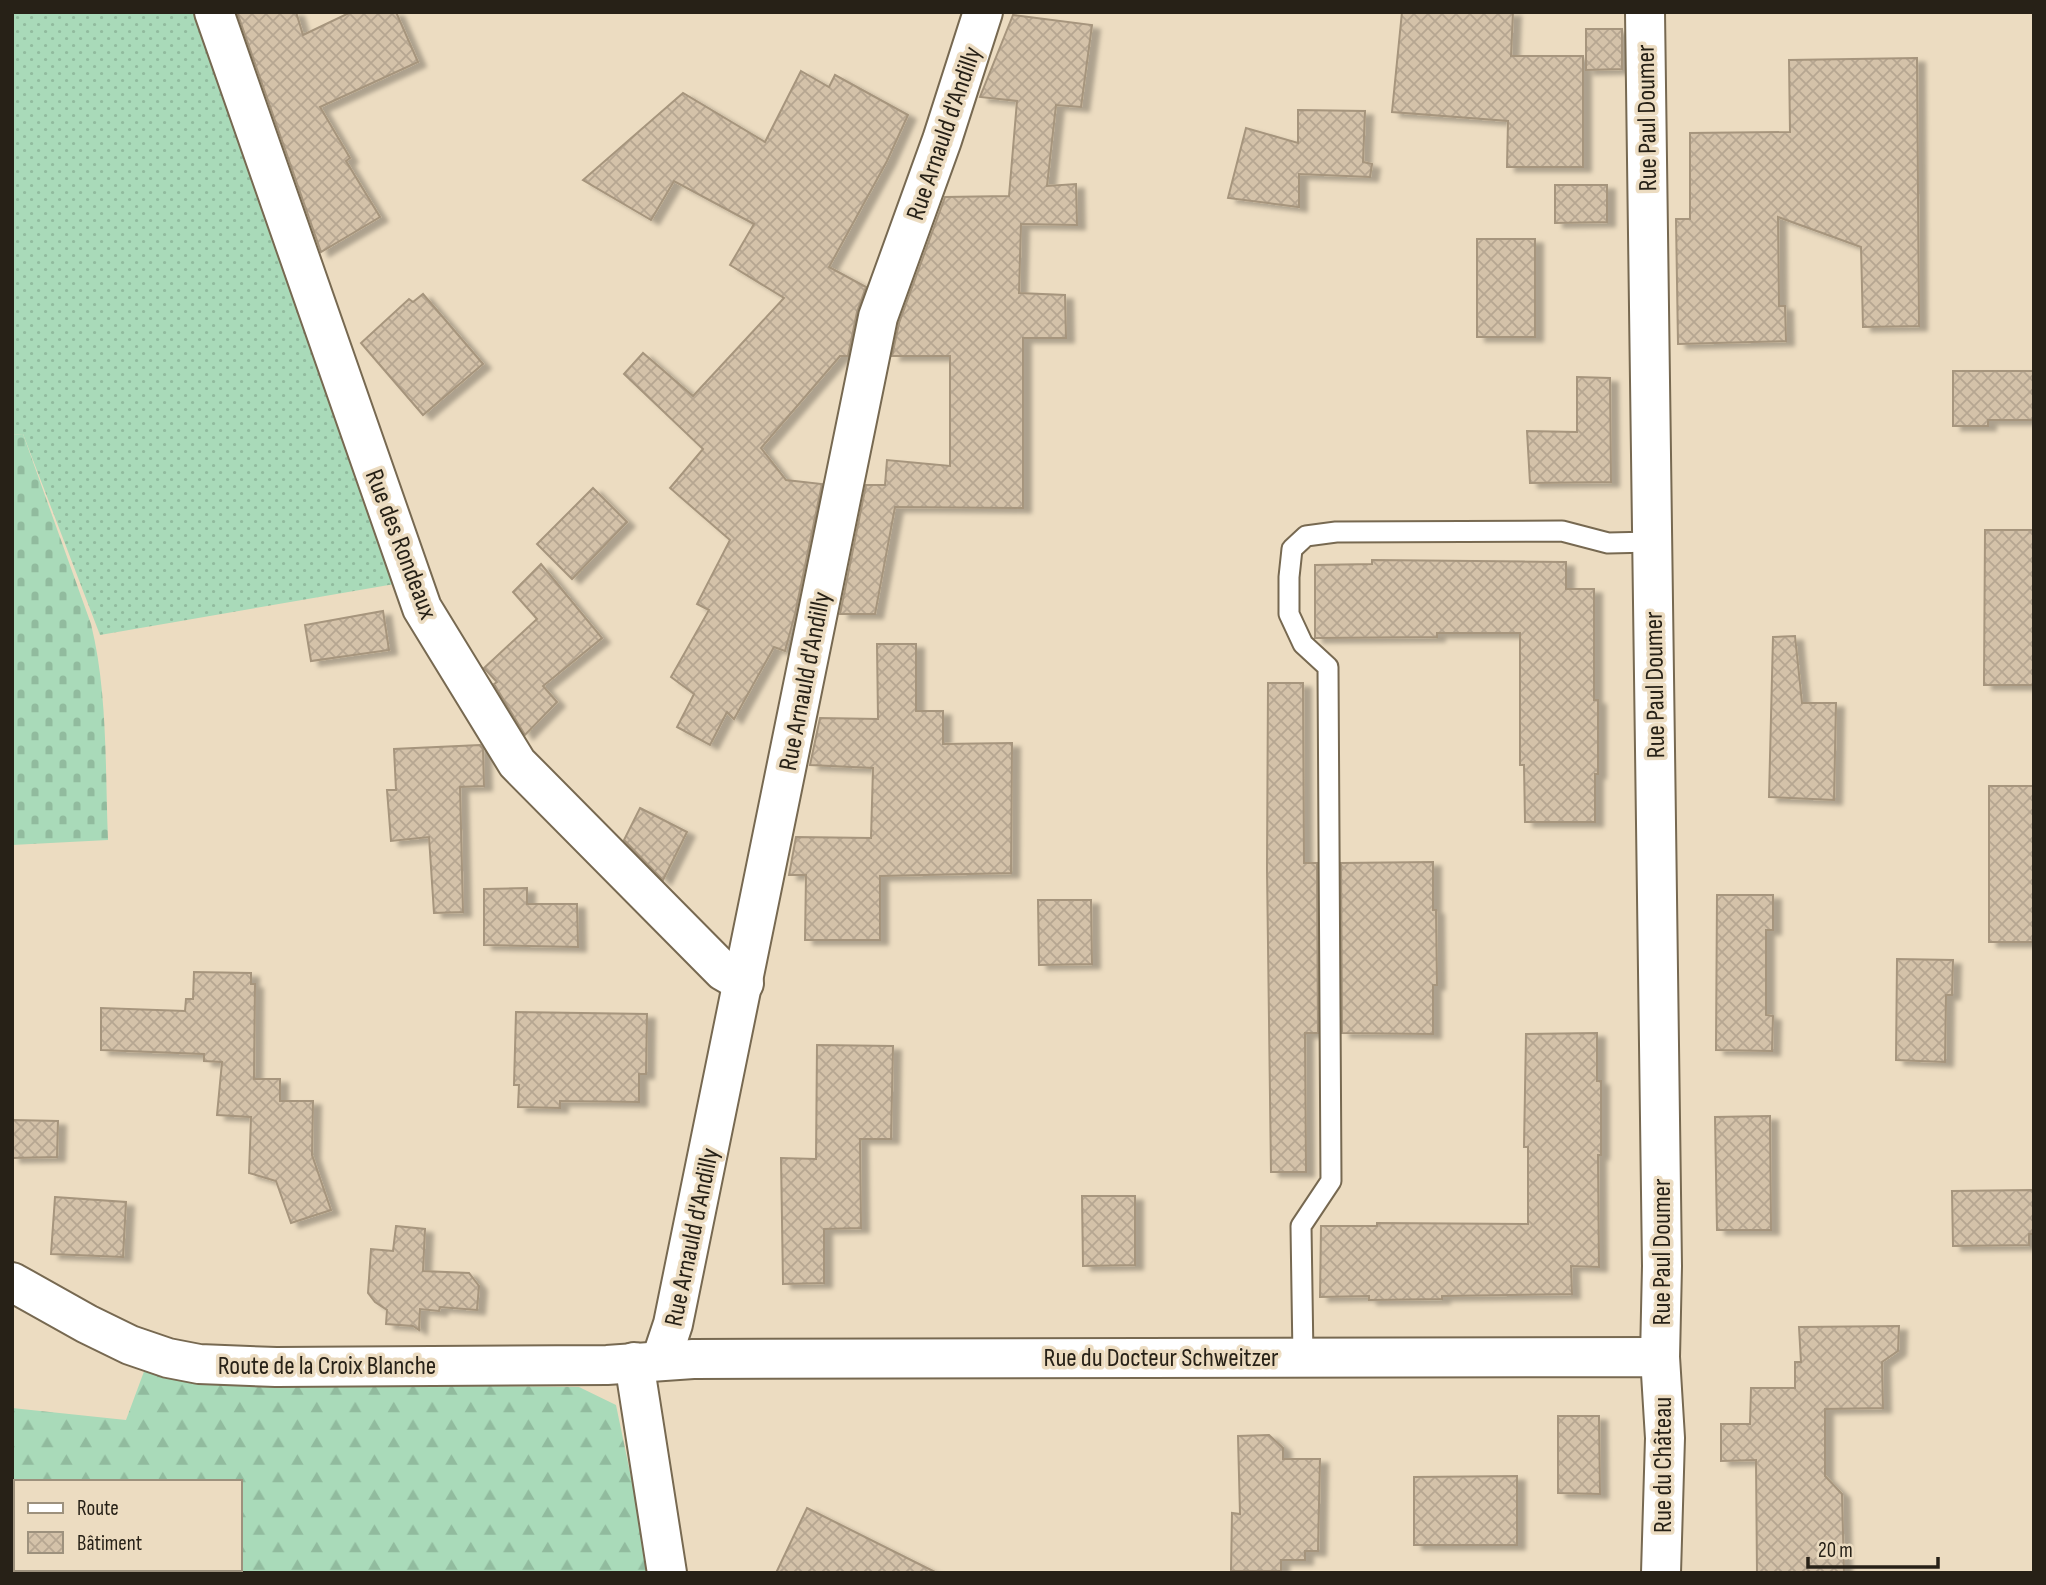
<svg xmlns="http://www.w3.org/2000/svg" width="2046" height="1585" viewBox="0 0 2046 1585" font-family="'Sofia Sans Condensed',sans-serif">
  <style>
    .grass { fill: url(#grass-dots) }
    .forest { fill: url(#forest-firs); fill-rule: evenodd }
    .cemetery { fill: url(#cemetery-stones) }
    .building { fill: url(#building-cross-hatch); stroke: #a6957d; stroke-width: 2; filter: url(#shadow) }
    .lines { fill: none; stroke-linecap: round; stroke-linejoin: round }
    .service-casing { stroke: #776951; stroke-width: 23 }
    .minor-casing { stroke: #776951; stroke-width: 42 }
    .tertiary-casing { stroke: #776951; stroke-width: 42 }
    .secondary-casing { stroke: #776951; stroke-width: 42 }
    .service { stroke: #fff; stroke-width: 19 }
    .minor { stroke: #fff; stroke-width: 38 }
    .tertiary { stroke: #fff; stroke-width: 38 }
    .secondary { stroke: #fff; stroke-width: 38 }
    .labels { text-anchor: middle; stroke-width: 7; stroke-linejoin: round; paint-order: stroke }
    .street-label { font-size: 26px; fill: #272117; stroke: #ecdcc1 }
  </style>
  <defs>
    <pattern id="grass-dots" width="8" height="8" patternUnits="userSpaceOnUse" patternTransform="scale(1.75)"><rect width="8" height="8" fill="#a9dab9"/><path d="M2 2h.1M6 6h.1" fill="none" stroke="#91bb9e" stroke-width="1.8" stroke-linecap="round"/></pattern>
    <pattern id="forest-firs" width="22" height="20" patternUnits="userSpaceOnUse" patternTransform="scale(1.75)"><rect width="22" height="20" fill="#a9dab9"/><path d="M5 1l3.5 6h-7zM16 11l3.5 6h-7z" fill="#91bb9e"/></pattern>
    <pattern id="cemetery-stones" width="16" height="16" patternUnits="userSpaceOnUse" patternTransform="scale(1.75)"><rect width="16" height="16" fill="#a9dab9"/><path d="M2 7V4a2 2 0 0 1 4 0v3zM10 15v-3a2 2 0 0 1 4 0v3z" fill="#91bb9e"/></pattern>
    <pattern id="building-cross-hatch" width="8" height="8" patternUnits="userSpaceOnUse" patternTransform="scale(1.75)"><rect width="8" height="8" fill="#d4c2a9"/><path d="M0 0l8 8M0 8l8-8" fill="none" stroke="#b6a691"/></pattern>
    <filter id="shadow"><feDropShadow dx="8" dy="4.5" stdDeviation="2" flood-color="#0004"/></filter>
  </defs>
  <rect width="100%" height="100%" fill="#ecdcc1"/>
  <path class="grass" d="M 12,12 L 216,12 L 412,581 L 100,635 L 23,434 L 12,435 Z"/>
  <path class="forest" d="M 149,1358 L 385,1385 L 579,1387 L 616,1405 L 651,1573 L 12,1573 L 12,1408 L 126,1420 ZM 16,1482 L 240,1482 L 240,1569 L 16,1569 Z"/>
  <path class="cemetery" d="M 23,434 L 91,624 C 108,693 105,769 108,840 L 12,845 L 12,435 Z"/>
  <g class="building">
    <path d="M 237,12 L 296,12 L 303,35 L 351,12 L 396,12 L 418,62 L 320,107 L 350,158 L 346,161 L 380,217 L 321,252 Z"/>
    <path d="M 1402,12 L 1513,12 L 1511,56 L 1583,56 L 1583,167 L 1507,167 L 1508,121 L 1392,112 Z"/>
    <path d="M 1013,15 L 1092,25 L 1081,107 L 1056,105 L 1047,186 L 1076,184 L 1077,225 L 1021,224 L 1019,293 L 1065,295 L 1066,338 L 1023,338 L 1023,508 L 895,507 L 875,614 L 840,614 L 866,485 L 885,485 L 887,460 L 950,466 L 950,356 L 892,356 L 899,323 L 945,197 L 1009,196 L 1017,101 L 980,97 Z"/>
    <path d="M 1586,29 L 1622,29 L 1622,69 L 1586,70 Z"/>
    <path d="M 1917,58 L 1919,326 L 1863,327 L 1861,247 L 1778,217 L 1779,306 L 1785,306 L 1786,341 L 1678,344 L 1676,219 L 1690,219 L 1690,133 L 1790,132 L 1789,60 Z"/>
    <path d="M 801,71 L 829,87 L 835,75 L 908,115 L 887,161 L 829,267 L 866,287 L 857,312 L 848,356 L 840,356 L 761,448 L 786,480 L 822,484 L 795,614 L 785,651 L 774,647 L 734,719 L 727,712 L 710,745 L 677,727 L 694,694 L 671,677 L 709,610 L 697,604 L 730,540 L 670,488 L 703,449 L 624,374 L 643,353 L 693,396 L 784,298 L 730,265 L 754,224 L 674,181 L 651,220 L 583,180 L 683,93 L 765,142 Z"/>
    <path d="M 1298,110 L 1365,111 L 1363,162 L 1372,164 L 1370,177 L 1299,174 L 1299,207 L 1228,198 L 1246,128 L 1298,143 Z"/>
    <path d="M 1555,185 L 1607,185 L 1607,222 L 1555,223 Z"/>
    <rect x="1477" y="239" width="58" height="98"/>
    <path d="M 423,294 L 483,364 L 423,415 L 361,343 L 409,299 L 413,302 Z"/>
    <path d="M 1953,371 L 2034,371 L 2034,420 L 1988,420 L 1988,426 L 1953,426 Z"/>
    <path d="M 1577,377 L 1610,378 L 1611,482 L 1530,483 L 1527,431 L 1577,432 Z"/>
    <path d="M 593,488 L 627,522 L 572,579 L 537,544 Z"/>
    <path d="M 1985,530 L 2034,530 L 2034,685 L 1984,685 Z"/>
    <path d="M 1372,560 L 1566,562 L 1566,589 L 1594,589 L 1594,700 L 1598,700 L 1598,774 L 1595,774 L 1595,822 L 1525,822 L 1524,765 L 1520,765 L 1520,633 L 1437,633 L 1437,637 L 1315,638 L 1315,565 L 1372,564 Z"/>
    <path d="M 541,564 L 602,638 L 543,686 L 557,702 L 525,735 L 494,684 L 497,682 L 484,668 L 537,619 L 513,592 Z"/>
    <path d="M 383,611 L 389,650 L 311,661 L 305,625 Z"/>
    <path d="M 1795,636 L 1802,703 L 1836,703 L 1834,800 L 1769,797 L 1773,637 Z"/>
    <path d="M 877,644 L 916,644 L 916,711 L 943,711 L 943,744 L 1012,743 L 1011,873 L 880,876 L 880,940 L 805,940 L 806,875 L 789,875 L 796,837 L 871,838 L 873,768 L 810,765 L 820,718 L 878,719 Z"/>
    <path d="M 1268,683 L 1303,683 L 1304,863 L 1317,863 L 1318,1033 L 1305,1033 L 1306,1172 L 1271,1172 L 1267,869 Z"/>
    <path d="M 480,745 L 483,749 L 484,786 L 460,787 L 463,912 L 434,913 L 429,837 L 391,841 L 387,790 L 396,790 L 394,749 Z"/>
    <rect x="1989" y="786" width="45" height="156"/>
    <path d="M 640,808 L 687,832 L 663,880 L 624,840 Z"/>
    <path d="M 1433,862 L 1433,910 L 1436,910 L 1437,985 L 1433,985 L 1433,1034 L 1342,1033 L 1341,863 Z"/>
    <path d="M 527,888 L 527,904 L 577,904 L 578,947 L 484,945 L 484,889 Z"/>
    <path d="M 1717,895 L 1773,895 L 1773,930 L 1766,930 L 1766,1015 L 1773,1016 L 1772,1051 L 1716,1050 Z"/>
    <path d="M 1038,900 L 1091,900 L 1092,964 L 1039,965 Z"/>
    <path d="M 1897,959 L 1953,960 L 1952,995 L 1946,995 L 1945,1062 L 1896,1060 Z"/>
    <path d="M 194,972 L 251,973 L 251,984 L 255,984 L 254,1079 L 280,1079 L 280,1101 L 313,1101 L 312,1155 L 331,1210 L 291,1223 L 276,1181 L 249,1173 L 251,1117 L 217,1115 L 222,1062 L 204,1061 L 204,1054 L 101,1050 L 101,1008 L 185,1011 L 186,999 L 193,999 Z"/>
    <path d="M 516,1012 L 647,1014 L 646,1074 L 639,1074 L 639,1102 L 560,1101 L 560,1108 L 518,1107 L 519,1085 L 514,1085 Z"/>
    <path d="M 1597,1033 L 1597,1081 L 1601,1081 L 1601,1155 L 1598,1155 L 1599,1267 L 1571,1266 L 1572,1294 L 1442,1296 L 1442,1299 L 1369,1300 L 1369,1296 L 1320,1297 L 1321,1226 L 1377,1226 L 1377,1223 L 1528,1224 L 1528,1147 L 1524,1147 L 1526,1034 Z"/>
    <path d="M 817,1045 L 893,1046 L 891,1139 L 860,1139 L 861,1228 L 824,1229 L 824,1283 L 783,1284 L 781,1158 L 816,1159 Z"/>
    <path d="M 1770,1116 L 1771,1230 L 1717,1230 L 1715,1117 Z"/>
    <path d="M 12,1120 L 58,1121 L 57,1157 L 12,1158 Z"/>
    <path d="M 2034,1190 L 2034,1234 L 2029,1234 L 2029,1245 L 1953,1246 L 1952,1191 Z"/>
    <path d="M 1082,1196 L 1135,1196 L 1135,1265 L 1083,1266 Z"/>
    <path d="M 55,1197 L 126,1202 L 123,1257 L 51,1254 Z"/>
    <path d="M 396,1226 L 425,1229 L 423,1271 L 469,1273 L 479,1286 L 477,1310 L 440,1307 L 439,1311 L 420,1309 L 419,1330 L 413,1326 L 386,1324 L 387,1310 L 375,1302 L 368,1293 L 371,1249 L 393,1251 Z"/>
    <path d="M 1899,1326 L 1898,1351 L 1882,1362 L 1883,1408 L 1825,1409 L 1825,1476 L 1842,1494 L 1844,1573 L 1757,1573 L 1756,1460 L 1721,1461 L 1721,1424 L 1750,1424 L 1751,1388 L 1795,1388 L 1795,1362 L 1801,1362 L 1799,1327 Z"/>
    <path d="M 1558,1416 L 1599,1416 L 1600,1494 L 1558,1493 Z"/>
    <path d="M 1269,1435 L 1283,1448 L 1283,1459 L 1320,1459 L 1318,1551 L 1305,1551 L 1305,1560 L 1281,1560 L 1281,1571 L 1231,1571 L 1232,1513 L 1240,1514 L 1238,1436 Z"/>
    <path d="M 1517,1476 L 1517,1545 L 1414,1545 L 1414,1477 Z"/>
    <path d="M 807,1508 L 937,1573 L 776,1573 Z"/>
  </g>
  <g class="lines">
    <g class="service-casing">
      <path id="service" d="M 1303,1357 L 1301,1226 L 1331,1181 L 1328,667 L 1303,644 L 1289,614 L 1289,577 L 1292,549 L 1306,536 L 1336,532 L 1562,531 L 1608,543 L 1652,542"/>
    </g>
    <g class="minor-casing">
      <path id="minor" d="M 214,12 L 422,608 L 517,763 L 723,971 L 744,983"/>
    </g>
    <g class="tertiary-casing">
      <g id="tertiary">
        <path d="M 1645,12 L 1662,1266 L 1660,1357"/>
        <path d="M 661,1360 L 673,1324 L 878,317 L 942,140 L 983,12"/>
      </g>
    </g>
    <g class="secondary-casing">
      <g id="secondary">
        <path d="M 12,1282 L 87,1324 L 130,1345 L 168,1358 L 199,1364 L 276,1367 L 607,1365 L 693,1359 L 1660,1357 L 1665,1438 L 1661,1573"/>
        <path d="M 634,1362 L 667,1573"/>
      </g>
    </g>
    <use href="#service" class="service"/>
    <use href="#minor" class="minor"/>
    <use href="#tertiary" class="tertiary"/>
    <use href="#secondary" class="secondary"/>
  </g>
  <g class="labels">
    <g class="street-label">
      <text transform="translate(1646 118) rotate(-91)" y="9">Rue Paul Doumer</text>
      <text transform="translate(943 133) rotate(-71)" y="9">Rue Arnauld d'Andilly</text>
      <text transform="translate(402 544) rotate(69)" y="9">Rue des Rondeaux</text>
      <text transform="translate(804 681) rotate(-79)" y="9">Rue Arnauld d'Andilly</text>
      <text transform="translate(1654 685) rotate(-91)" y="9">Rue Paul Doumer</text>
      <text transform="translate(691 1237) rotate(-78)" y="9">Rue Arnauld d'Andilly</text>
      <text transform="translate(1661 1252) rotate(-90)" y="9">Rue Paul Doumer</text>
      <text x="1161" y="1366">Rue du Docteur Schweitzer</text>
      <text x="327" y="1374">Route de la Croix Blanche</text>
      <text transform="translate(1662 1465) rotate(-90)" y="9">Rue du Château</text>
    </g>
  </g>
  <rect width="2046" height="1585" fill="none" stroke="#272117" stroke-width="28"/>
  <rect x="14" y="1480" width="228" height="91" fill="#ecdcc1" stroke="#9d917d" stroke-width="2"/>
  <rect x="28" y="1503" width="35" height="10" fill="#ffffff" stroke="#9d917d" stroke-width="2"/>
  <text x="77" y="1515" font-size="21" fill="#272117">Route</text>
  <rect x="28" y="1532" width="35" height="21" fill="url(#building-cross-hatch)" stroke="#9d917d" stroke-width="2"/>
  <text x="77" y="1550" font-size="21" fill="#272117">Bâtiment</text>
  <path d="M1808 1557v10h130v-10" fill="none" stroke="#272117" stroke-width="3.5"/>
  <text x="1818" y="1557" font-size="21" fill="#272117" stroke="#ecdcc1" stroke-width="5" paint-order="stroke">20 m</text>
</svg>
